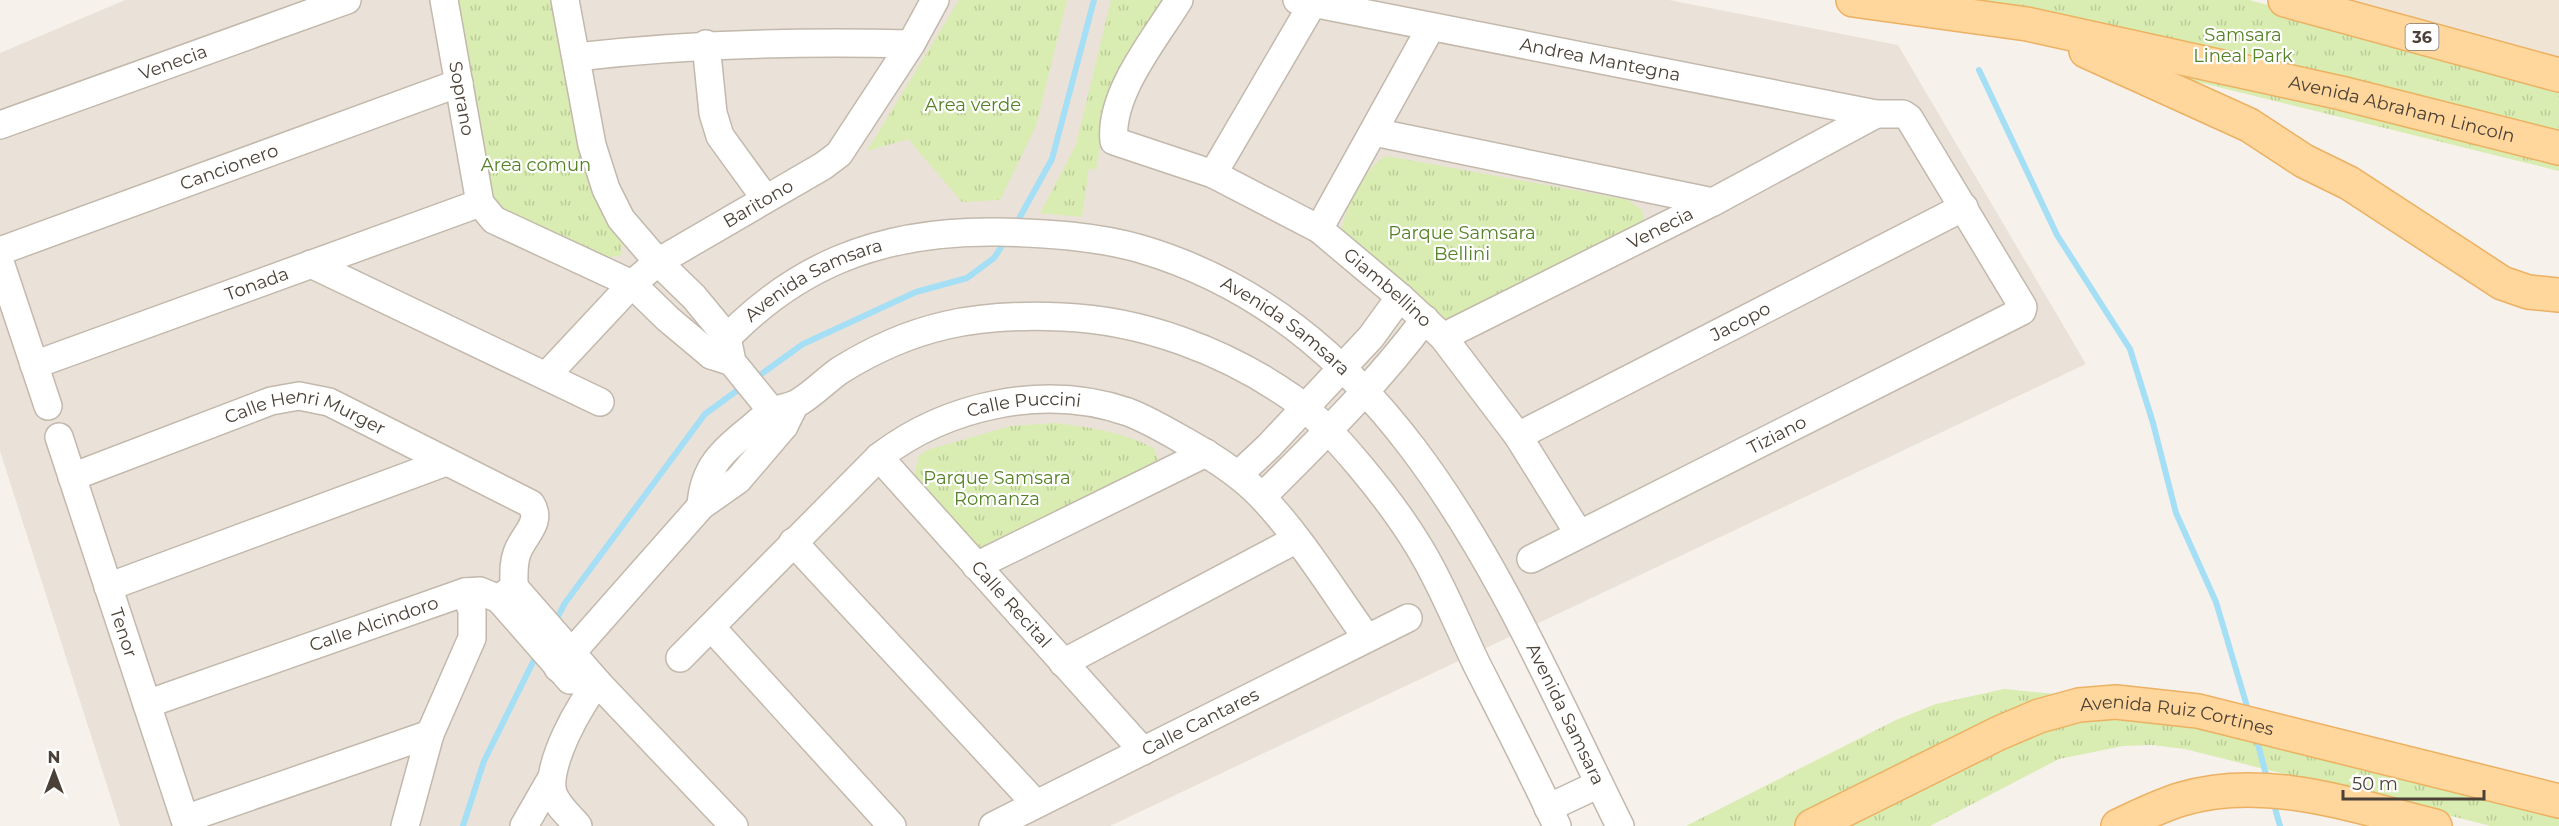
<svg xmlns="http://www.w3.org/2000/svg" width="2559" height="826" viewBox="0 0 2559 826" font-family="Montserrat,sans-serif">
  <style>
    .residential { fill: #eae2d8 }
    .education { fill: #f0e4d4 }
    .grass { fill: url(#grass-tufts) }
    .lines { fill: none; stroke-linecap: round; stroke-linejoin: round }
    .stream { stroke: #a4dff6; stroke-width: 6 }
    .minor-casing { stroke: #c3b8ac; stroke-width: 30 }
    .major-casing { stroke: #ecb162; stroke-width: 36 }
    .minor { stroke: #fff; stroke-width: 27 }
    .major { stroke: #ffd69b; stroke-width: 33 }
    .labels { text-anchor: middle; stroke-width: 4.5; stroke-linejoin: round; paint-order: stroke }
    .shield { fill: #fff; stroke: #817a73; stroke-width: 1.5 }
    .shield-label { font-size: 16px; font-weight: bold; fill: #4b4137 }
    .park-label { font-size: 18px; fill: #548225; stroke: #fff }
    .street-label { font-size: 18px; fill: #4b4137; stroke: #fff }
  </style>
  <defs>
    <pattern id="grass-tufts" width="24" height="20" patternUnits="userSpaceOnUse" patternTransform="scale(1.5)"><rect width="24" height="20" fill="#d9ecb1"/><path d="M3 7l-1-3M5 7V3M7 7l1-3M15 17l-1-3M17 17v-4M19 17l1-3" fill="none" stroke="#bccc99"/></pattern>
  </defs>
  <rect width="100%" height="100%" fill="#f6f1eb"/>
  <path class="residential" d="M 125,0 L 1669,0 L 1898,45 L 2086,364 L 1110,826 L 120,826 L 0,451 L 0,53 Z"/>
  <path class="education" d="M 2319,0 L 2559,0 L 2559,62 Z"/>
  <g class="grass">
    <path d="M 455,0 L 555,0 L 623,240 L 621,255 L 603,259 L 504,211 L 487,185 Z"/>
    <path d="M 959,0 L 1067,0 L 1036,126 L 1000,200 L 962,202 L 908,139 L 867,151 Z"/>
    <path d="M 1111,0 L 1172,0 L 1104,126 L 1096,170 L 1089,168 L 1082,217 L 1040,213 L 1076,145 Z"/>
    <path d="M 1865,0 L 2249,0 L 2559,82 L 2559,171 Z"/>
    <path d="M 1387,156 L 1628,200 L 1642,210 L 1644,223 L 1449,325 L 1342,231 C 1341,214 1370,160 1387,156 Z"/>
    <path d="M 1054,423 C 1090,427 1121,432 1154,448 L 1159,464 L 982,554 L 914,477 L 918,457 L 927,450 L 1011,426 Z"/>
    <path d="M 2004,689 L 2076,696 L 2559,814 L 2559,826 L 2491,826 L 2185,749 L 2152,745 L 2123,746 L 2059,759 L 1930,826 L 1686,826 L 1896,720 L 1936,704 Z"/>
  </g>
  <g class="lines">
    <g class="stream">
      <path d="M 1979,70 L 2057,235 L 2130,349 L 2153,423 L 2176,513 L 2216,602 L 2249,713"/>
      <path d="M 1016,224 L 1052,159 L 1094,0"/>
      <path d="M 753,380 L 803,344 L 916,292 L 967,278 L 994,258 L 1005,241"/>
      <path d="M 554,624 L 565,603 L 705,414 L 742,387"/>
      <path d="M 2256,737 L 2268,782"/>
      <path d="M 2273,801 L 2280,826"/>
      <path d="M 463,826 L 484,761 L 537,654"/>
    </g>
    <g class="minor-casing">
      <g id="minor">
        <path id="s1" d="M 444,0 L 480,203 L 494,220 L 632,284 L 668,319 L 711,355 L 732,362"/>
        <path d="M 565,0 L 592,145 L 606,189 L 621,219 L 658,262 L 694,297 L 727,337 L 732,362 L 784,426"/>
        <path id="s2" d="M 1179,0 C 1155,39 1109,94 1114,141 L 1213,174 L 1319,229 L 1400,297 L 1443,337 L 1518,436 L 1579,534"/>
        <path id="s3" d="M 1297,0 L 1876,114 L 1903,114 L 1909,118 L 2023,307 L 2022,311 L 1531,559"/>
        <path d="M 706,44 L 713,113 L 720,136 L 765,198"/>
        <path d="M 576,57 C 688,44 799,41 911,44"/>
        <path id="s4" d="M 0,125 L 347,0"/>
        <path d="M 1374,132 L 1713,202"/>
        <path d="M 1213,174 L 1313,3"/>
        <path d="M 1319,229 L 1431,27"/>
        <path id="s5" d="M 0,251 L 459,83"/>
        <path d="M 0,262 L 48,406"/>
        <path d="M 311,264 L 600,402"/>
        <path id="s6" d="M 1443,337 L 1713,202 L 1876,114"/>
        <path id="s7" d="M 711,355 C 790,265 881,230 998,232 C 1045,233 1096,236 1141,249 C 1405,327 1509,603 1620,826"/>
        <path id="s8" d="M 34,365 L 480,203"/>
        <path id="s9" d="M 546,376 L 632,284 L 658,262 L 823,166 L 839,154 L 911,44 L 935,0"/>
        <path id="s10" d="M 1518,436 L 1964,207"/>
        <path id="s11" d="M 59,437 L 187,826"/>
        <path id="s12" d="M 879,457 L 1143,751"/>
        <path d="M 1238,475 L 1269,446 L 1371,337 L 1400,297"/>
        <path id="s13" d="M 72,477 L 271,401 L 299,396 L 329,402 L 531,504 C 543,523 523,535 517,553 C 513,564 514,575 514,587 L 499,599 L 480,591 L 465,592 L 147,704"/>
        <path d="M 1262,497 C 1319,440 1377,384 1425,319"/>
        <path d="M 701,506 C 703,469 722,451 750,429 C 757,423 765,415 774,411 C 781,408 789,407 796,404 C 812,395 825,381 839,371 C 912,325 977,313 1062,317 C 1142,320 1225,351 1291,397 C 1332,427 1392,502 1419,547 C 1442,584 1458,626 1477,665 C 1504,718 1532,772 1557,826"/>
        <path d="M 793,542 L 1036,804"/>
        <path d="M 976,566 L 1206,453"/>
        <path d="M 108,587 L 446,462"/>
        <path d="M 514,587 L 598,683 L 734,826"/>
        <path d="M 499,599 L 570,680"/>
        <path d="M 711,627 L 892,826"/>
        <path id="s14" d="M 680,658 L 879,457 C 947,405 1045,383 1128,412 C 1149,420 1169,432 1188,443 C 1215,458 1240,474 1261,496 C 1302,539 1333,591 1367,638"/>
        <path d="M 1063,663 L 1297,539"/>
        <path d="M 558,668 L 701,506 L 738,480 L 784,426 L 792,410"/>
        <path d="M 1548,808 L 1599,784"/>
        <path d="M 185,819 L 430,734"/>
        <path d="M 405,826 L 430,734 L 472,638 L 472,610 L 465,592"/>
        <path d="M 524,826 L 551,779"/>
        <path d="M 578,826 C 570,816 557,806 553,793 C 545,767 580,702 598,683"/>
        <path id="s15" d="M 993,826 L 1408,618"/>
      </g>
    </g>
    <g class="major-casing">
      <g id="major">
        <path id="s16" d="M 1853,0 L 2027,24 L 2341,93 L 2559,148"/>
        <path d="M 2285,0 L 2559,75"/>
        <path d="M 2086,51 L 2249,125 L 2304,161 L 2349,183 L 2502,283 L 2528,292 L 2559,295"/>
        <path id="s17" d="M 1812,826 L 1999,733 L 2039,716 L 2079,705 L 2116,702 L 2198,711 L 2559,801"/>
        <path d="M 2118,826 C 2139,816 2159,806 2182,799 C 2265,774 2354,806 2435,826"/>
      </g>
    </g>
    <use href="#minor" class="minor"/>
    <use href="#major" class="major"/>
  </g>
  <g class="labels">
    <rect class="shield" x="2405.5" y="24" width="33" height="26" rx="4.5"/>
    <g class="shield-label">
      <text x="2422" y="43">36</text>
    </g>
    <g class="park-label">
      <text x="2243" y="41">Samsara<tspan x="2243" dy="21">Lineal Park</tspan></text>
      <text x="973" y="111">Area verde</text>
      <text x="536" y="171">Area comun</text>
      <text x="1462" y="239">Parque Samsara<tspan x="1462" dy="21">Bellini</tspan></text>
      <text x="997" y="484">Parque Samsara<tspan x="997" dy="21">Romanza</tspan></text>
    </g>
    <g class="street-label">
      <text dy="6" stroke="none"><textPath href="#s3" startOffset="309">Andrea Mantegna</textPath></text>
      <text dy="6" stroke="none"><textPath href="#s4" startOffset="184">Venecia</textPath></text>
      <text dy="6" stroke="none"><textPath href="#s1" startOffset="100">Soprano</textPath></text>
      <text dy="6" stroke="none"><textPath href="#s16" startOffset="560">Avenida Abraham Lincoln</textPath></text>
      <text dy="6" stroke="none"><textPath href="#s5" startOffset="244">Cancionero</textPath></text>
      <text dy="6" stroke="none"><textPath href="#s9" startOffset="276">Baritono</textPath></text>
      <text dy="6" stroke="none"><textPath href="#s6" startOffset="243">Venecia</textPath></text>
      <text dy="6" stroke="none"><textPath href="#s7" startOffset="129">Avenida Samsara</textPath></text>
      <text dy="6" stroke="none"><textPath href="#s8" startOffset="237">Tonada</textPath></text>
      <text dy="6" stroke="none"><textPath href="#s2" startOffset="472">Giambellino</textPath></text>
      <text dy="6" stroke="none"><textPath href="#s10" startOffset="250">Jacopo</textPath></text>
      <text dy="6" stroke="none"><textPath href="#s7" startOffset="633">Avenida Samsara</textPath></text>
      <text dy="6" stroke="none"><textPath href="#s14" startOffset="440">Calle Puccini</textPath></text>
      <text dy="6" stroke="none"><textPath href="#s13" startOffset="249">Calle Henri Murger</textPath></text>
      <text transform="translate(1777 435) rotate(-27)" y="6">Tiziano</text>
      <text dy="6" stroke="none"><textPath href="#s12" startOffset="198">Calle Recital</textPath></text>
      <text transform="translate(374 624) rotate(-19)" y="6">Calle Alcindoro</text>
      <text dy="6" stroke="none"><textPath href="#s11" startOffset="206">Tenor</textPath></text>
      <text dy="6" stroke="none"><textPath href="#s7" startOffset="1118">Avenida Samsara</textPath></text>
      <text dy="6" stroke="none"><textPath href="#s17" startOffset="393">Avenida Ruiz Cortines</textPath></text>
      <text dy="6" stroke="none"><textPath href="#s15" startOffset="232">Calle Cantares</textPath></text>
    </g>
  </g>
  <g transform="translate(54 772)" stroke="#ffffff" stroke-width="4.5" paint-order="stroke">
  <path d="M0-4.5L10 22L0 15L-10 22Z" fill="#4b4137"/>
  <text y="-9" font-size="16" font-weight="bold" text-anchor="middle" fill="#4b4137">N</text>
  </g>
  <path d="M2343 790v9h141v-9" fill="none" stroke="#4b4137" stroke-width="3"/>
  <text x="2352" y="790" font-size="18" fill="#4b4137" stroke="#ffffff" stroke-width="4.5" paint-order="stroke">50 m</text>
</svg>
